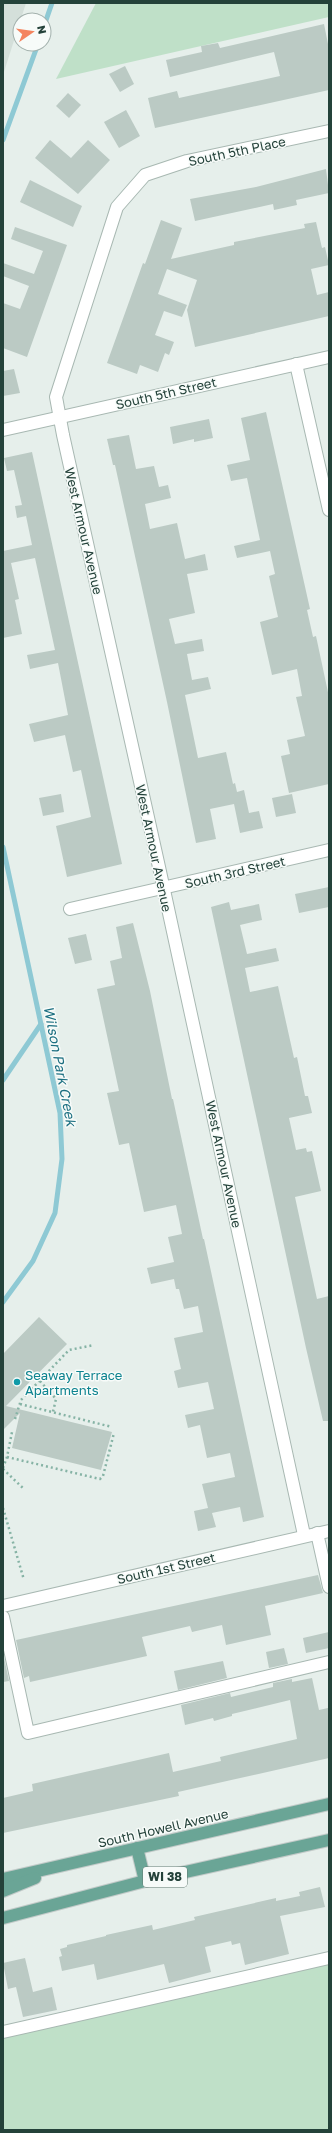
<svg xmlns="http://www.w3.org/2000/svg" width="332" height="2133" viewBox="0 0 332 2133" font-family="'Golos Text',sans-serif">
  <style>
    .built { fill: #d4dfda }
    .green { fill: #bfe0c8 }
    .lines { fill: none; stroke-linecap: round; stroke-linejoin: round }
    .stream { stroke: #8ec9d4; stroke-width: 5 }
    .building { fill: #bbcac4 }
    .minor-casing { stroke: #a8b8b2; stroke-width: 14 }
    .major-casing { stroke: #c2cac8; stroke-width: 14 }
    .path { stroke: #86b3a5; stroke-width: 2.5; stroke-dasharray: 2 3; stroke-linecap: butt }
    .minor { stroke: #fff; stroke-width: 12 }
    .major { stroke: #6aa596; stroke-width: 12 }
    .culture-dot { fill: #0f9aa8; stroke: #f7fbf9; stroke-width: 1.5 }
    .labels { text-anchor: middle; stroke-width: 3; stroke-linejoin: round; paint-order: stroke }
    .shield { fill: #f7fbf9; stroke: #637a73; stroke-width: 1 }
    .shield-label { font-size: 12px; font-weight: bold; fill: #24423a }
    .street-label { font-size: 13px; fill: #24423a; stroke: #f7fbf9 }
    .culture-label { font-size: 13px; fill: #0d838f; stroke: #f7fbf9; text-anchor: start }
    .water-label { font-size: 14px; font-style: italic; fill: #1c6f80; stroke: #f7fbf9 }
  </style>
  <rect width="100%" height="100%" fill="#e6efeb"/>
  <path class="built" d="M 3,3 L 26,3 L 3,75 Z"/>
  <g class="green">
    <path d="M 96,3 L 329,3 L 329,17 L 56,79 Z"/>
    <path d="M 329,1964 L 329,2130 L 3,2130 L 3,2038 Z"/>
  </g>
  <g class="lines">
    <g class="stream">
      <path d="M 44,26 L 52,3"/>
      <path d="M 3,140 L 38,44"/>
      <path d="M 3,847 L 60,1113 L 62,1159 L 55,1213 L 33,1261 L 3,1302"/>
      <path d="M 3,1080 L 41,1024"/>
    </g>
  </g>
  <g class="building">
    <path d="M 324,24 L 329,49 L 329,90 L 155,128 L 148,98 L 177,91 L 179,98 L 280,76 L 274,52 L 170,77 L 166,60 L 202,52 L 201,46 L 218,43 L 220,48 Z"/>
    <path d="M 125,66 L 134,84 L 120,92 L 109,74 Z"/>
    <path d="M 68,93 L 81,105 L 69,118 L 56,106 Z"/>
    <path d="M 126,110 L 140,136 L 119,148 L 104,122 Z"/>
    <path d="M 50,140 L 71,158 L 88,140 L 110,160 L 78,194 L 35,158 Z"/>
    <path d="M 326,169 L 329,193 L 296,200 L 297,205 L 274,210 L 273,204 L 195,221 L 190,199 L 256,187 Z"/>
    <path d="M 30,180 L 82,206 L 73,227 L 20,202 Z"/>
    <path d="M 161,220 L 182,228 L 171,259 L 234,245 L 234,242 L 305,228 L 304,224 L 316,222 L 322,248 L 325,247 L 329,265 L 311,269 L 317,295 L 329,292 L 329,316 L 195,347 L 187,310 L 197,280 L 167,269 L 158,294 L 187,305 L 182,317 L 164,311 L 155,335 L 174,342 L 169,355 L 165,353 L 158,372 L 140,365 L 137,374 L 107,363 L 143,263 L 145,264 Z"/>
    <path d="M 15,227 L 67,245 L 27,357 L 3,348 L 3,303 L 20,309 L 29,286 L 3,276 L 3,263 L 34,274 L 43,251 L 11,239 Z"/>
    <path d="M 14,369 L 20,393 L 3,396 L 3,371 Z"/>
    <path d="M 266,412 L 310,609 L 307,610 L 313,637 L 316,636 L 329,697 L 329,784 L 289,793 L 281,756 L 290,754 L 287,740 L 305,736 L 296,697 L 302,696 L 297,669 L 272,675 L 260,622 L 278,617 L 269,576 L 275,574 L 270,551 L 237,558 L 234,546 L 260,540 L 247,478 L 231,481 L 227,465 L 250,460 L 241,418 Z"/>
    <path d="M 209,419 L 213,438 L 194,442 L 194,439 L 173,444 L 170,427 Z"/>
    <path d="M 129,435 L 136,469 L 154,466 L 159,487 L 168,485 L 171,498 L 145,504 L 150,529 L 177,523 L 185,559 L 205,554 L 208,570 L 187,574 L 195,613 L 169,619 L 175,644 L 202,639 L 204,651 L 187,654 L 192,680 L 208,677 L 211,689 L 185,695 L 198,758 L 226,752 L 233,784 L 235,783 L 237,792 L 244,790 L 249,813 L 259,811 L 263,828 L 240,833 L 234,804 L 210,809 L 216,839 L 196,843 L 167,702 L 115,465 L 113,465 L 107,439 Z"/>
    <path d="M 32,452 L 122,864 L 67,877 L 56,826 L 91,817 L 81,770 L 73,772 L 65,735 L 34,742 L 29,724 L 68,715 L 58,663 L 30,669 L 27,655 L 55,650 L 35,558 L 11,563 L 19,599 L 15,600 L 22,634 L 3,638 L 3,551 L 32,545 L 26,516 L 17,518 L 15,506 L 22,505 L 14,470 L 7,471 L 4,458 Z"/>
    <path d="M 61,794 L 64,812 L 43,816 L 39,798 Z"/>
    <path d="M 292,794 L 296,813 L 276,817 L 272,798 Z"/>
    <path d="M 329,887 L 329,907 L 299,913 L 295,894 Z"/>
    <path d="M 229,902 L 231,910 L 259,904 L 262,920 L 240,925 L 247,954 L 276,948 L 279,961 L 245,968 L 250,992 L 278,986 L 294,1058 L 297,1057 L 305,1096 L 308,1096 L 312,1113 L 289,1118 L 296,1150 L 306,1148 L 307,1152 L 312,1151 L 321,1191 L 295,1197 L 317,1299 L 329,1296 L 329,1421 L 323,1421 L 306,1348 L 211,907 Z"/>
    <path d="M 133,923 L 150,991 L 172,1099 L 173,1099 L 203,1239 L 204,1239 L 264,1517 L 243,1522 L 240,1507 L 212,1513 L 216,1527 L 198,1531 L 194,1511 L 208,1508 L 202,1484 L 235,1477 L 230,1453 L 207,1458 L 200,1425 L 188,1428 L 185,1415 L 214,1409 L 208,1382 L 178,1388 L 174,1371 L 181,1369 L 174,1338 L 203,1332 L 198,1306 L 184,1309 L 179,1289 L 176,1289 L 174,1279 L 151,1284 L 147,1268 L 174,1262 L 168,1237 L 182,1234 L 176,1205 L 144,1212 L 129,1143 L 119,1145 L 107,1093 L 119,1091 L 97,989 L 115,985 L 110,961 L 122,958 L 116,927 Z"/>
    <path d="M 86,934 L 92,960 L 75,964 L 68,938 Z"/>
    <path d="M 39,1317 L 67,1344 L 6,1406 L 112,1432 L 101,1470 L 12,1448 L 20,1413 L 3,1430 L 3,1354 Z"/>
    <path d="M 318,1575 L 323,1593 L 265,1606 L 271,1635 L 226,1645 L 222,1625 L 192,1632 L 190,1626 L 142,1637 L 147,1656 L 30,1682 L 29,1676 L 24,1678 L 16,1640 Z"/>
    <path d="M 329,1632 L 329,1648 L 306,1653 L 303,1638 Z"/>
    <path d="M 284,1648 L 288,1664 L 269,1668 L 266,1652 Z"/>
    <path d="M 3,1653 L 9,1681 L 3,1682 Z"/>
    <path d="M 223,1661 L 227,1678 L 178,1690 L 174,1671 Z"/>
    <path d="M 312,1678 L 319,1710 L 328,1708 L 329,1758 L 178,1792 L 179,1796 L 3,1833 L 3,1798 L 33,1791 L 32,1784 L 169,1753 L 173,1772 L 221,1761 L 220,1757 L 297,1739 L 290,1700 L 232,1714 L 232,1716 L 214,1721 L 213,1718 L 185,1725 L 181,1705 L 230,1693 L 231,1697 L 273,1687 L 273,1683 L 292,1679 L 292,1682 Z"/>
    <path d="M 320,1887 L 325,1907 L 280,1916 L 289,1954 L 245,1965 L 240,1943 L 232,1945 L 231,1941 L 205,1947 L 211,1972 L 169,1983 L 164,1964 L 97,1980 L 94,1964 L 62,1971 L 59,1957 L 62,1956 L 60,1949 L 67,1947 L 67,1945 L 106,1936 L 106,1935 L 152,1925 L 153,1930 L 195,1920 L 194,1917 L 276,1898 L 276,1901 L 300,1896 L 299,1892 Z"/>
    <path d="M 25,1958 L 33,1992 L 52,1987 L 57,2010 L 23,2017 L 16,1987 L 8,1989 L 3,1963 Z"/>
  </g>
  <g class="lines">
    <g class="minor-casing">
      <g id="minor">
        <path d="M 296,364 L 329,510"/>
        <path d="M 3,430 L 329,357"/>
        <path d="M 70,909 L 329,850"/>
        <path d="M 317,1533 L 329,1587"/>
        <path d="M 304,1535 L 159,867 L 63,435 L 56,397 L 117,207 L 145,175 L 187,161 L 329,131"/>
        <path d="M 3,1606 L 329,1531"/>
        <path d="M 3,1617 L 28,1733 L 329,1662"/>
        <path d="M 3,2032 L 329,1958"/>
      </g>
    </g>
    <g class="major-casing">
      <g id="major">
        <path d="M 137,1848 L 145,1881"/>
        <path d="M 3,1879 L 329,1804"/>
        <path d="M 3,1891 L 35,1878"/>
        <path d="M 3,1918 L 145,1881 L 329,1840"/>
      </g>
    </g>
    <g class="path">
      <path d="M 40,1381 L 56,1399 L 53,1412"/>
      <path d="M 20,1404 L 112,1427"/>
      <path d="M 15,1419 L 21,1400 L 69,1350 L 94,1345"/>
      <path d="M 7,1457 L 100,1479 L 103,1476 L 114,1433"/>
      <path d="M 3,1468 L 7,1457 L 12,1432"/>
      <path d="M 3,1469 L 24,1489"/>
      <path d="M 3,1508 L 24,1580"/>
    </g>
    <use href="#minor" class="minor"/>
    <use href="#major" class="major"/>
  </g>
  <circle class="culture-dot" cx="17" cy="1382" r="4"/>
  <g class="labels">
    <rect class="shield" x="143" y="1867" width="44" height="20" rx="3"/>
    <g class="shield-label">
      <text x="165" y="1881">WI 38</text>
    </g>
    <g class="street-label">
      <text transform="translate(237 151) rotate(-12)" y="5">South 5th Place</text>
      <text transform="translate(166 393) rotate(-13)" y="5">South 5th Street</text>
      <text transform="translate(84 531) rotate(77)" y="5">West Armour Avenue</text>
      <text transform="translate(154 848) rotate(78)" y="5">West Armour Avenue</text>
      <text transform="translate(235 872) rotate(-13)" y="5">South 3rd Street</text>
      <text transform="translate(224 1164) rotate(78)" y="5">West Armour Avenue</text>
      <text transform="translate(166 1568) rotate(-13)" y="5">South 1st Street</text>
      <text transform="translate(163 1828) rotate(-13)" y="5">South Howell Avenue</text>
    </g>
    <g class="culture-label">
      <text x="25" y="1380">Seaway Terrace<tspan x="25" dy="15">Apartments</tspan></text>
    </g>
    <g class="water-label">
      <text transform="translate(60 1066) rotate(79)" y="5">Wilson Park Creek</text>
    </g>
  </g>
  <rect width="332" height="2133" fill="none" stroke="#24423a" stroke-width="8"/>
  <g transform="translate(32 32) rotate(77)"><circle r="19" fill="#f7fbf9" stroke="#a3b1ad"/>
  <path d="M0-3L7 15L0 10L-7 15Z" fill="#f4845f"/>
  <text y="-6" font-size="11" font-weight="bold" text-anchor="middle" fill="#24423a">N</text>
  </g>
</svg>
